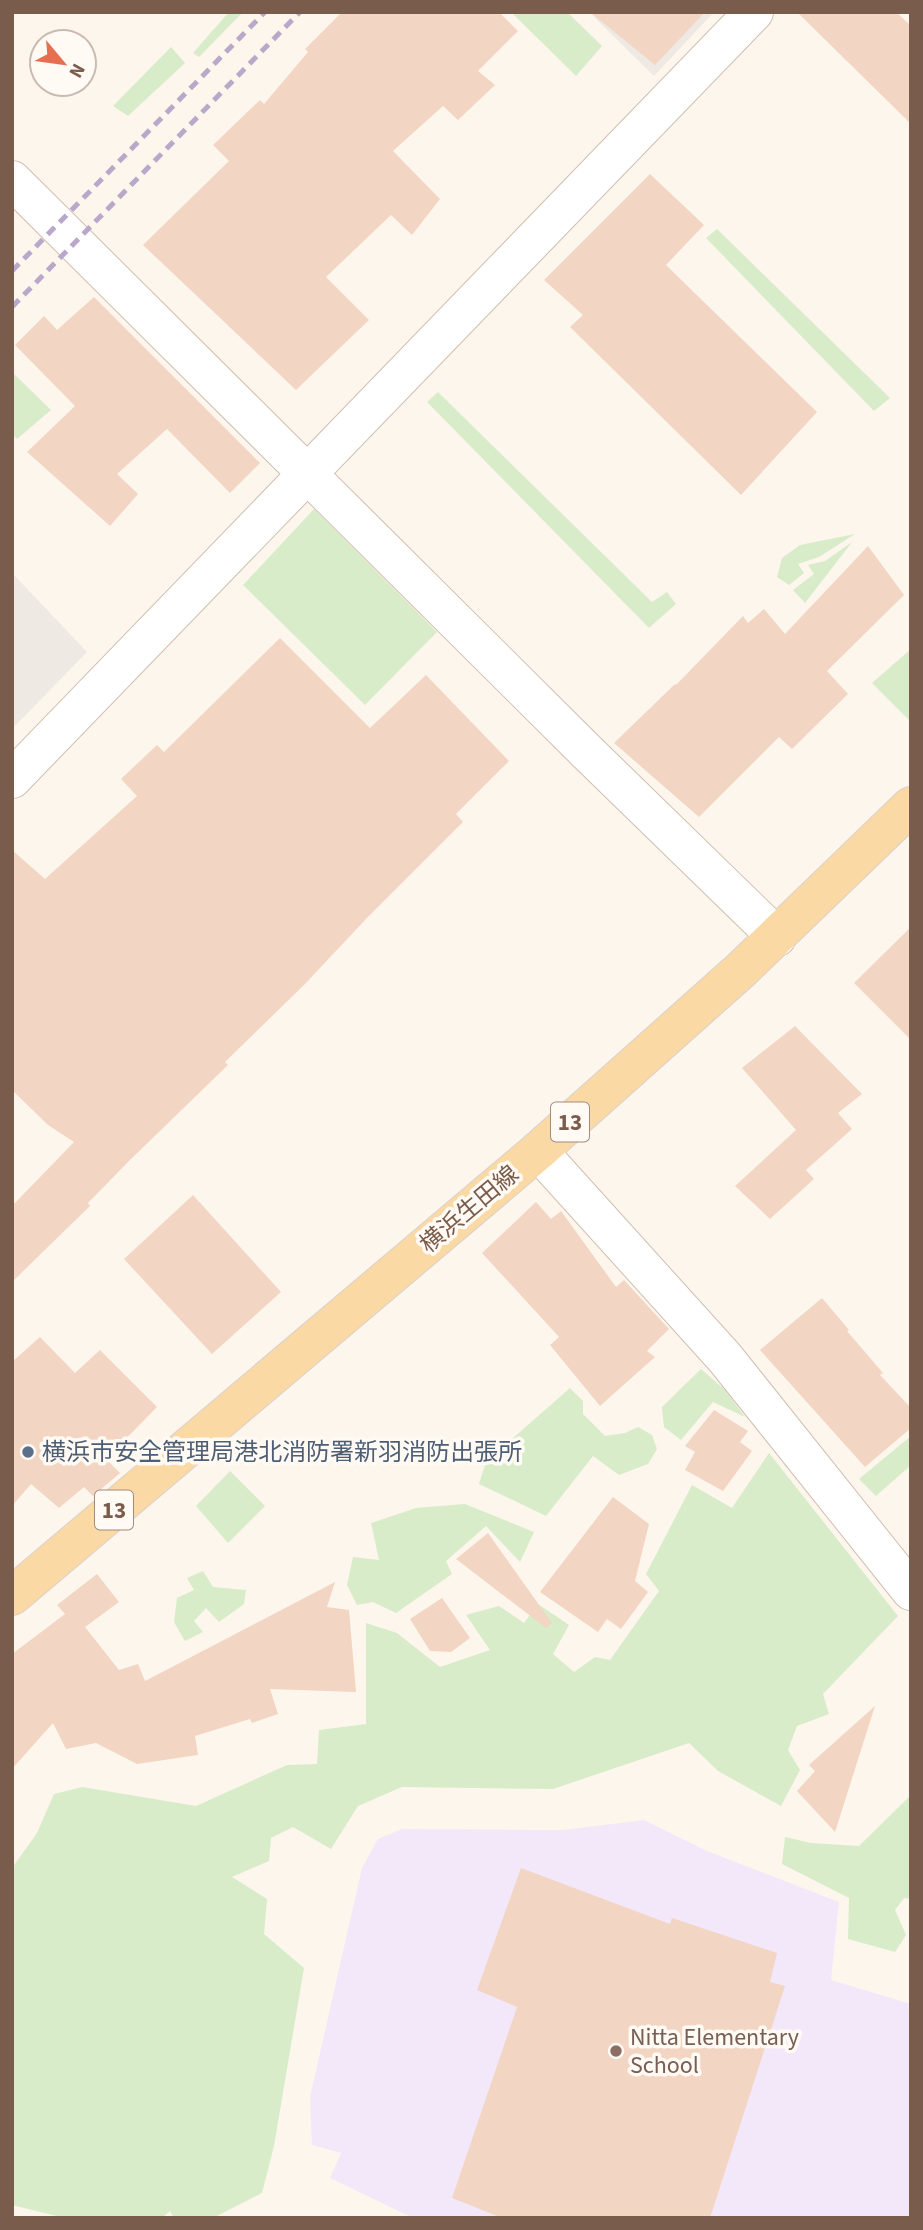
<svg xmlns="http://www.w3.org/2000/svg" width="923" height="2230" viewBox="0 0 923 2230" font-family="'Source Sans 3','Noto Sans JP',sans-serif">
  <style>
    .industrial { fill: #efe9e4 }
    .education { fill: #f3e8fa }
    .green { fill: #d8ecc9 }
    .building { fill: #f3d5c3 }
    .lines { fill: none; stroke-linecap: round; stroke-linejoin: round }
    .minor-casing { stroke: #d1beb0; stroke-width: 40 }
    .tertiary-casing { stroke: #d1beb0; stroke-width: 40 }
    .primary-casing { stroke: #dad1cd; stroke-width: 40 }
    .minor { stroke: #fff; stroke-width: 38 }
    .tertiary { stroke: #fff; stroke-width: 38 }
    .primary { stroke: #fbd9a5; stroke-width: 38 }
    .rail { stroke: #b9a8c9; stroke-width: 5; stroke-dasharray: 10 7; stroke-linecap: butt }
    .service-dot { fill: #5c6f8a; stroke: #fffaf3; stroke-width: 2.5 }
    .education-dot { fill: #8d6e63; stroke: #fffaf3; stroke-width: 2.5 }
    .labels { text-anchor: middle; stroke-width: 7; stroke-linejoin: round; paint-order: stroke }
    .shield { fill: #fffaf3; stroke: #a28b7f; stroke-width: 2 }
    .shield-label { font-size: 23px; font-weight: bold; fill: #7a5c4d }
    .street-label { font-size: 24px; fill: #7a5c4d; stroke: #fffaf3 }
    .service-label { font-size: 24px; fill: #4e5e75; stroke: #fffaf3; text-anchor: start }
    .education-label { font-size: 24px; fill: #785e54; stroke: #fffaf3; text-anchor: start }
  </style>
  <rect width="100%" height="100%" fill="#fdf6ec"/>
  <g class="industrial">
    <path d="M 589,12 L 714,12 L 654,76 Z"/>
    <path d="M 12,573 L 87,652 L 12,729 Z"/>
  </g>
  <path class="education" d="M 644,1820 L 707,1851 L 839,1902 L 831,1980 L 911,2004 L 911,2218 L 413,2218 L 330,2178 L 341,2153 L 312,2145 L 310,2097 L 362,1868 L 378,1839 L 402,1829 L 563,1830 Z"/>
  <g class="green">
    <path d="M 229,12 L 243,12 L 199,57 L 193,53 Z"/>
    <path d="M 511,12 L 567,12 L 602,46 L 576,76 Z"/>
    <path d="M 171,47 L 185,63 L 128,116 L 113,106 Z"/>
    <path d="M 717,229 L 890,398 L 874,411 L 706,238 Z"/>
    <path d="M 12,372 L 51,410 L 17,439 L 12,434 Z"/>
    <path d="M 438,392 L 652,602 L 667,592 L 676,604 L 649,628 L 427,402 Z"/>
    <path d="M 314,509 L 437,632 L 365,705 L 243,585 Z"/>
    <path d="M 855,534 L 819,557 L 798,564 L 804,573 L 789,585 L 777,577 L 782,558 L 800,545 Z"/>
    <path d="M 852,542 L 805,603 L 793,590 L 814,574 L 808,565 L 825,561 Z"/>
    <path d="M 911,649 L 911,722 L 872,683 Z"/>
    <path d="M 701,1369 L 725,1390 L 745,1417 L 713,1402 L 681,1440 L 664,1427 L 662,1407 Z"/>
    <path d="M 570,1388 L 583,1401 L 583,1414 L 605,1436 L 625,1433 L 638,1427 L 652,1435 L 657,1449 L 648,1464 L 619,1475 L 593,1456 L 546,1516 L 479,1484 L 486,1462 Z"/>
    <path d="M 911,1436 L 911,1465 L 876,1496 L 859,1479 Z"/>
    <path d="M 769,1453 L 898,1616 L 823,1694 L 829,1714 L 797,1726 L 788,1750 L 800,1770 L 781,1806 L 718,1771 L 689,1743 L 553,1789 L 402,1787 L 358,1806 L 331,1849 L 293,1827 L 271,1838 L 269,1861 L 232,1877 L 267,1899 L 264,1934 L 304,1968 L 274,2146 L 262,2193 L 213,2218 L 174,2218 L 170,2211 L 162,2218 L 65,2218 L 12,2205 L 12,1868 L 37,1833 L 54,1794 L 82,1787 L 196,1806 L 287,1765 L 317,1764 L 319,1730 L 366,1724 L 366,1623 L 397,1633 L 440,1667 L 490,1650 L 466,1615 L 499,1606 L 524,1623 L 538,1604 L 569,1625 L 553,1654 L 574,1672 L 595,1657 L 610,1660 L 659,1591 L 646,1574 L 692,1485 L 732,1508 Z"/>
    <path d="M 230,1471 L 265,1506 L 228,1543 L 196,1506 Z"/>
    <path d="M 465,1504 L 534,1532 L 520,1562 L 486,1526 L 446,1561 L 452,1574 L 396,1613 L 373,1602 L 357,1605 L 347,1585 L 353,1557 L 379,1560 L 371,1523 L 416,1508 Z"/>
    <path d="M 203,1571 L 213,1587 L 246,1590 L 244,1604 L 219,1622 L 206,1608 L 194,1621 L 203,1632 L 185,1641 L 174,1622 L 177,1598 L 194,1590 L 187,1578 Z"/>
    <path d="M 911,1795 L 911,1899 L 904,1898 L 895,1910 L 906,1935 L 895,1952 L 848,1939 L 849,1898 L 782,1864 L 785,1837 L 811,1843 L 859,1846 Z"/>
  </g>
  <g class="building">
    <path d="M 342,12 L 499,12 L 518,31 L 478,71 L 495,85 L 458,120 L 443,106 L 393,151 L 440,199 L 412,235 L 391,215 L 326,277 L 369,320 L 296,390 L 143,245 L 229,161 L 213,145 L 260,100 L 264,104 L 308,52 L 305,49 Z"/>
    <path d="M 590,12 L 705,12 L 655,65 Z"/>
    <path d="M 797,12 L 896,12 L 911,26 L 911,124 Z"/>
    <path d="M 650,174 L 704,225 L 666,265 L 817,412 L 741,495 L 570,327 L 583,315 L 544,280 Z"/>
    <path d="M 94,297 L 260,463 L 230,493 L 167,429 L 117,474 L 138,494 L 110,526 L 27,452 L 75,406 L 15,345 L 44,316 L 57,330 Z"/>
    <path d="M 868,546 L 904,595 L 827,671 L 848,694 L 792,749 L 779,737 L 699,817 L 614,743 L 675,684 L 676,685 L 743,616 L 748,623 L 764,609 L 785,634 Z"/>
    <path d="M 280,638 L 370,728 L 426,675 L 509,761 L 456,814 L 463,822 L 366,919 L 304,985 L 225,1062 L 228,1065 L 130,1160 L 88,1203 L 90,1206 L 12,1282 L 12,1206 L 74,1142 L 48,1125 L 12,1090 L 12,850 L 45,879 L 137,796 L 121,779 L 157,745 L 164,752 Z"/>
    <path d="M 911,927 L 911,1040 L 854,983 Z"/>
    <path d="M 795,1026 L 862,1094 L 838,1113 L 852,1129 L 806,1170 L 814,1179 L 770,1219 L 735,1186 L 796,1130 L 742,1068 Z"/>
    <path d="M 193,1195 L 281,1292 L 212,1354 L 124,1259 Z"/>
    <path d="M 536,1202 L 551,1219 L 561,1211 L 616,1287 L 624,1280 L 669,1329 L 647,1351 L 655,1357 L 600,1406 L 550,1345 L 559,1337 L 482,1253 Z"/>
    <path d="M 822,1298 L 849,1330 L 847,1331 L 883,1373 L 880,1375 L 911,1408 L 911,1428 L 865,1467 L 760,1350 Z"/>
    <path d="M 40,1337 L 75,1373 L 100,1350 L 157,1407 L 106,1459 L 120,1473 L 93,1496 L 84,1487 L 59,1508 L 31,1484 L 12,1506 L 12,1362 Z"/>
    <path d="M 714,1410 L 748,1431 L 740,1442 L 752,1451 L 723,1491 L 685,1470 L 695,1452 L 685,1446 Z"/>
    <path d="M 613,1497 L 649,1524 L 635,1581 L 648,1592 L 621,1629 L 607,1619 L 598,1632 L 540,1592 Z"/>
    <path d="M 488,1533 L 552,1623 L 546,1628 L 456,1559 Z"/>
    <path d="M 97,1574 L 119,1602 L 85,1627 L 119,1670 L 138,1664 L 145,1681 L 335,1582 L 327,1607 L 349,1610 L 356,1692 L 270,1689 L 278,1714 L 252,1723 L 250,1719 L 195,1736 L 198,1755 L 137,1764 L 96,1743 L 66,1749 L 53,1723 L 12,1769 L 12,1654 L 65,1614 L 57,1605 Z"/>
    <path d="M 442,1598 L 470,1638 L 451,1652 L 430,1651 L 410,1619 Z"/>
    <path d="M 875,1706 L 835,1832 L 797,1791 L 815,1771 L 809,1765 Z"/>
    <path d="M 521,1868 L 670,1924 L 672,1918 L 777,1953 L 770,1982 L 785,1986 L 710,2218 L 502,2218 L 452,2198 L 517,2007 L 477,1990 Z"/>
  </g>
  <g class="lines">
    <g class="minor-casing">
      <g id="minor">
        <path d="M 12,180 L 586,751 L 777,937"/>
        <path d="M 538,1151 L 725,1358 L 911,1591"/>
      </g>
    </g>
    <g class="tertiary-casing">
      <path id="tertiary" d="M 12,779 L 754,12"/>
    </g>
    <g class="primary-casing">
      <path id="primary" d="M 12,1596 L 538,1151 L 741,970 L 911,806"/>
    </g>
    <use href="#minor" class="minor"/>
    <use href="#tertiary" class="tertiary"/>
    <use href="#primary" class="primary"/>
    <g class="rail">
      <path d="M 12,271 L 265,12"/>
      <path d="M 12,307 L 300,12"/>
    </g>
  </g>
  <circle class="service-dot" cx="28" cy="1452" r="7"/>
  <circle class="education-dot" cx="616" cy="2051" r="7"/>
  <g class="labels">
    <g class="shield">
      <rect x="551" y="1102.5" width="38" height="39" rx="5"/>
      <rect x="95" y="1490.5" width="38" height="39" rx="5"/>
    </g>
    <g class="shield-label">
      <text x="570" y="1130">13</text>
      <text x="114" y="1518">13</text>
    </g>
    <g class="street-label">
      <text transform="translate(469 1209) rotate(-40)" y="8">横浜生田線</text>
    </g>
    <g class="service-label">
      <text x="42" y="1460">横浜市安全管理局港北消防署新羽消防出張所</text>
    </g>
    <g class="education-label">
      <text x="630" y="2045">Nitta Elementary<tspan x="630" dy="28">School</tspan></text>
    </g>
  </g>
  <rect width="923" height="2230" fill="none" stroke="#7a5c4d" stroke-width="28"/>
  <g transform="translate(63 63) rotate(119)"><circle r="33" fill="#fffaf3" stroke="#cabbb1" stroke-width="2"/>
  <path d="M0-5L12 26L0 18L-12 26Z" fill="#e76f51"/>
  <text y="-10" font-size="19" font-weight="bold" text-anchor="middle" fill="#7a5c4d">N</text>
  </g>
</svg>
